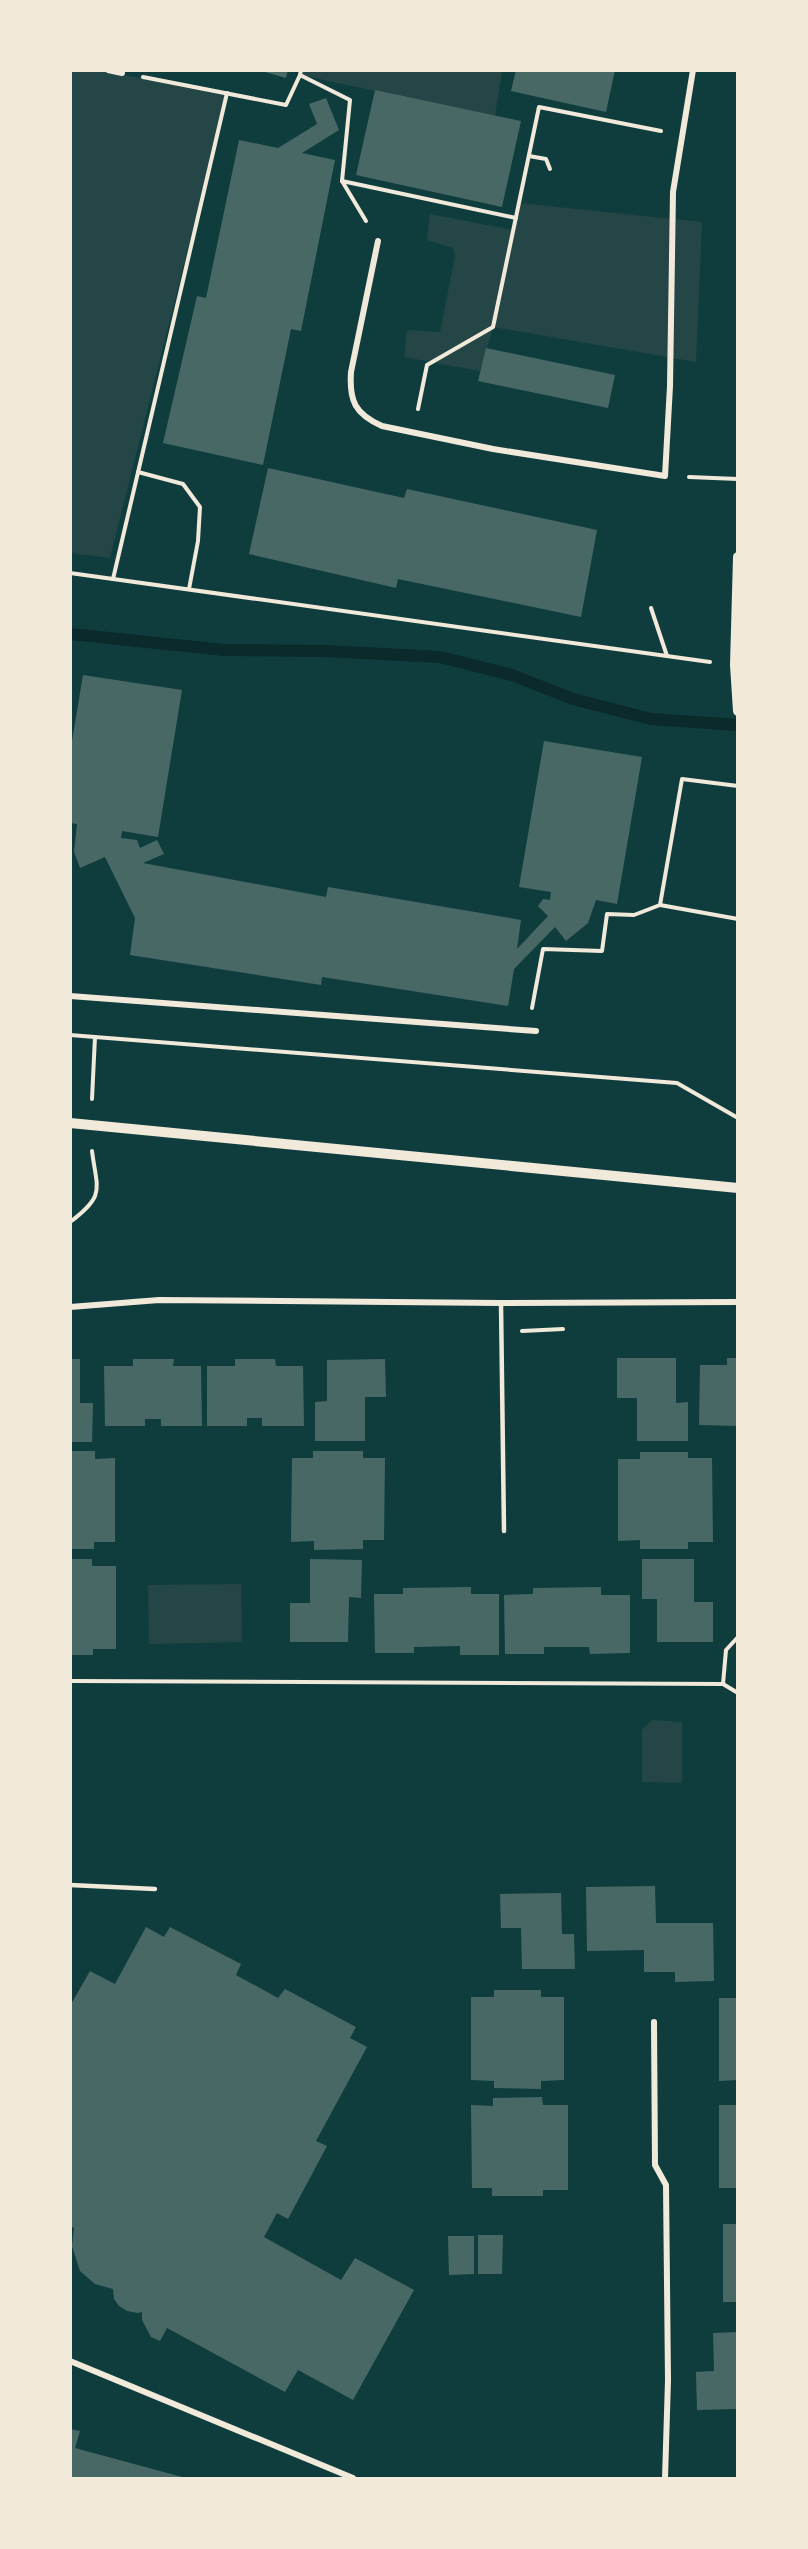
<svg xmlns="http://www.w3.org/2000/svg" width="808" height="2549" viewBox="0 0 808 2549" font-family="Spectral,serif">
  <style>
    .green { fill: #244646 }
    .lines { fill: none; stroke-linecap: round; stroke-linejoin: round }
    .stream { stroke: #0a2a2b; stroke-width: 12 }
    .building { fill: #486865 }
    .path { stroke: #f1e9da; stroke-width: 4 }
    .service { stroke: #f1e9da; stroke-width: 4.5 }
    .minor { stroke: #f1e9da; stroke-width: 6 }
    .tertiary { stroke: #f1e9da; stroke-width: 10 }
  </style>
  <rect width="100%" height="100%" fill="#0f3d3e"/>
  <g class="green">
    <path d="M 301,70 L 502,71 L 495,116 L 300,75 Z"/>
    <path d="M 71,71 L 101,71 L 227,93 L 110,558 L 71,553 Z"/>
    <path d="M 519,203 L 702,222 L 696,362 L 493,327 L 480,371 L 404,357 L 407,330 L 440,332 L 455,256 L 453,248 L 427,240 L 430,214 L 513,230 Z"/>
    <path d="M 241,1584 L 242,1642 L 149,1644 L 148,1585 Z"/>
    <path d="M 652,1720 L 682,1722 L 682,1783 L 642,1782 L 642,1730 Z"/>
  </g>
  <g class="lines">
    <path class="stream" d="M 70,634 L 224,650 L 325,651 L 440,657 L 512,675 L 573,699 L 651,719 L 738,725"/>
  </g>
  <g class="building">
    <path d="M 258,70 L 288,70 L 286,78 Z"/>
    <path d="M 516,70 L 615,70 L 606,112 L 511,91 Z"/>
    <path d="M 375,90 L 521,121 L 502,207 L 356,175 Z"/>
    <path d="M 326,98 L 339,130 L 302,153 L 335,160 L 301,331 L 291,329 L 263,465 L 163,443 L 197,296 L 206,298 L 239,140 L 278,148 L 317,124 L 309,104 Z"/>
    <path d="M 486,348 L 615,375 L 608,408 L 478,381 Z"/>
    <path d="M 268,468 L 404,498 L 407,489 L 597,530 L 581,617 L 398,579 L 396,588 L 249,554 Z"/>
    <path d="M 83,675 L 182,690 L 158,837 L 122,831 L 121,838 L 137,840 L 140,848 L 157,840 L 164,854 L 143,863 L 326,897 L 328,887 L 521,920 L 517,949 L 548,916 L 538,906 L 543,899 L 550,900 L 551,892 L 519,887 L 544,741 L 642,757 L 617,904 L 596,900 L 588,923 L 566,941 L 555,927 L 514,969 L 508,1006 L 322,977 L 321,985 L 130,955 L 135,918 L 105,857 L 80,868 L 74,852 L 77,824 L 70,823 L 70,753 Z"/>
    <path d="M 617,1358 L 676,1358 L 676,1403 L 688,1402 L 688,1441 L 637,1441 L 637,1398 L 617,1398 Z"/>
    <path d="M 727,1358 L 738,1358 L 738,1426 L 699,1425 L 700,1365 L 727,1365 Z"/>
    <path d="M 70,1359 L 80,1359 L 80,1403 L 93,1403 L 92,1442 L 70,1442 Z"/>
    <path d="M 133,1359 L 174,1359 L 173,1366 L 201,1366 L 202,1426 L 161,1426 L 161,1419 L 145,1419 L 145,1426 L 105,1426 L 104,1366 L 133,1366 Z"/>
    <path d="M 235,1359 L 275,1359 L 276,1366 L 303,1366 L 304,1426 L 262,1426 L 262,1418 L 247,1418 L 247,1426 L 207,1426 L 207,1366 L 235,1366 Z"/>
    <path d="M 385,1359 L 386,1397 L 365,1397 L 365,1441 L 315,1441 L 315,1402 L 327,1401 L 327,1360 Z"/>
    <path d="M 70,1451 L 95,1451 L 95,1459 L 115,1458 L 115,1542 L 94,1542 L 94,1549 L 70,1549 Z"/>
    <path d="M 313,1451 L 363,1451 L 363,1458 L 385,1458 L 384,1540 L 363,1540 L 363,1549 L 314,1550 L 314,1541 L 291,1542 L 292,1458 L 313,1458 Z"/>
    <path d="M 640,1452 L 688,1452 L 688,1458 L 712,1458 L 713,1542 L 688,1542 L 688,1549 L 640,1549 L 640,1540 L 618,1541 L 618,1459 L 640,1459 Z"/>
    <path d="M 70,1559 L 92,1559 L 92,1566 L 116,1566 L 116,1649 L 93,1649 L 93,1655 L 70,1655 Z"/>
    <path d="M 310,1559 L 362,1560 L 361,1598 L 349,1597 L 348,1642 L 290,1642 L 290,1603 L 310,1603 Z"/>
    <path d="M 642,1559 L 694,1559 L 694,1602 L 713,1602 L 713,1642 L 657,1642 L 657,1599 L 642,1599 Z"/>
    <path d="M 471,1587 L 471,1594 L 499,1594 L 499,1655 L 460,1655 L 460,1646 L 414,1647 L 414,1653 L 375,1653 L 374,1594 L 403,1594 L 403,1588 Z"/>
    <path d="M 601,1587 L 601,1595 L 630,1595 L 630,1653 L 590,1654 L 589,1647 L 544,1647 L 544,1654 L 505,1654 L 504,1595 L 533,1594 L 533,1588 Z"/>
    <path d="M 655,1886 L 656,1923 L 713,1923 L 714,1981 L 675,1982 L 675,1972 L 644,1972 L 644,1950 L 587,1951 L 586,1887 Z"/>
    <path d="M 561,1893 L 562,1934 L 574,1934 L 575,1969 L 522,1969 L 521,1928 L 501,1928 L 500,1894 Z"/>
    <path d="M 146,1927 L 164,1937 L 170,1927 L 241,1964 L 236,1975 L 278,1998 L 285,1989 L 356,2027 L 350,2038 L 367,2047 L 316,2141 L 327,2146 L 288,2219 L 277,2213 L 264,2237 L 341,2280 L 355,2258 L 414,2290 L 353,2400 L 298,2370 L 285,2392 L 167,2328 L 160,2341 L 151,2337 L 142,2320 L 142,2312 L 138,2313 L 127,2311 L 119,2306 L 114,2299 L 113,2289 L 95,2284 L 80,2271 L 72,2246 L 74,2228 L 70,2226 L 70,2006 L 90,1971 L 115,1984 Z"/>
    <path d="M 494,1990 L 541,1990 L 541,1997 L 564,1997 L 564,2080 L 541,2081 L 541,2089 L 494,2088 L 494,2081 L 471,2080 L 471,1997 L 494,1997 Z"/>
    <path d="M 719,1998 L 738,1998 L 738,2080 L 719,2081 Z"/>
    <path d="M 542,2097 L 543,2105 L 568,2105 L 568,2190 L 543,2190 L 543,2196 L 492,2196 L 492,2188 L 472,2188 L 471,2105 L 493,2106 L 493,2098 Z"/>
    <rect x="719" y="2105" width="19" height="83"/>
    <rect x="723" y="2224" width="15" height="78"/>
    <path d="M 478,2235 L 503,2235 L 502,2274 L 478,2274 Z"/>
    <path d="M 448,2236 L 474,2236 L 474,2274 L 449,2275 Z"/>
    <path d="M 738,2332 L 738,2409 L 697,2410 L 696,2372 L 714,2371 L 713,2333 Z"/>
    <path d="M 70,2429 L 80,2431 L 75,2448 L 186,2478 L 70,2478 Z"/>
  </g>
  <g class="lines">
    <g class="path">
      <path d="M 301,70 L 300,75 L 350,100 L 342,181 L 366,221"/>
      <path d="M 143,77 L 286,105 L 300,75"/>
      <path d="M 529,156 L 546,159 L 550,169"/>
      <path d="M 342,181 L 516,218"/>
      <path d="M 418,409 L 427,365 L 493,327 L 539,107 L 661,131"/>
      <path d="M 138,472 L 183,484 L 200,507 L 198,541 L 189,589"/>
      <path d="M 689,477 L 738,479"/>
      <path d="M 70,573 L 710,662"/>
      <path d="M 113,579 L 227,93"/>
      <path d="M 651,608 L 667,656"/>
      <path d="M 660,905 L 738,919"/>
      <path d="M 532,1008 L 543,949 L 602,951 L 607,914 L 634,915 L 660,905 L 682,779 L 738,786"/>
      <path d="M 70,1035 L 95,1037 L 92,1099"/>
      <path d="M 95,1037 L 677,1083 L 738,1118"/>
      <path d="M 70,1222 C 106,1195 97,1190 92,1151"/>
      <path d="M 522,1331 L 563,1329"/>
      <path d="M 70,1681 L 723,1684 L 738,1693"/>
      <path d="M 723,1684 L 726,1650 L 738,1637"/>
    </g>
    <g class="service">
      <path d="M 501,1303 L 504,1531"/>
      <path d="M 70,1885 L 155,1889"/>
    </g>
    <g class="minor">
      <path d="M 108,70 L 122,73"/>
      <path d="M 378,241 L 351,372 C 349,401 355,414 382,426 L 493,449 L 665,476 L 670,386 L 673,192 L 693,70"/>
      <path d="M 70,996 L 536,1031"/>
      <path d="M 70,1307 L 159,1300 L 501,1303 L 738,1302"/>
      <path d="M 654,2022 L 655,2165 L 666,2185 L 668,2380 L 665,2478"/>
      <path d="M 70,2361 L 353,2478"/>
    </g>
    <g class="tertiary">
      <path d="M 738,557 L 735,665 L 738,711"/>
      <path d="M 70,1123 L 738,1188"/>
    </g>
  </g>
  <rect width="808" height="2549" fill="none" stroke="#f1e9da" stroke-width="144"/>
</svg>
